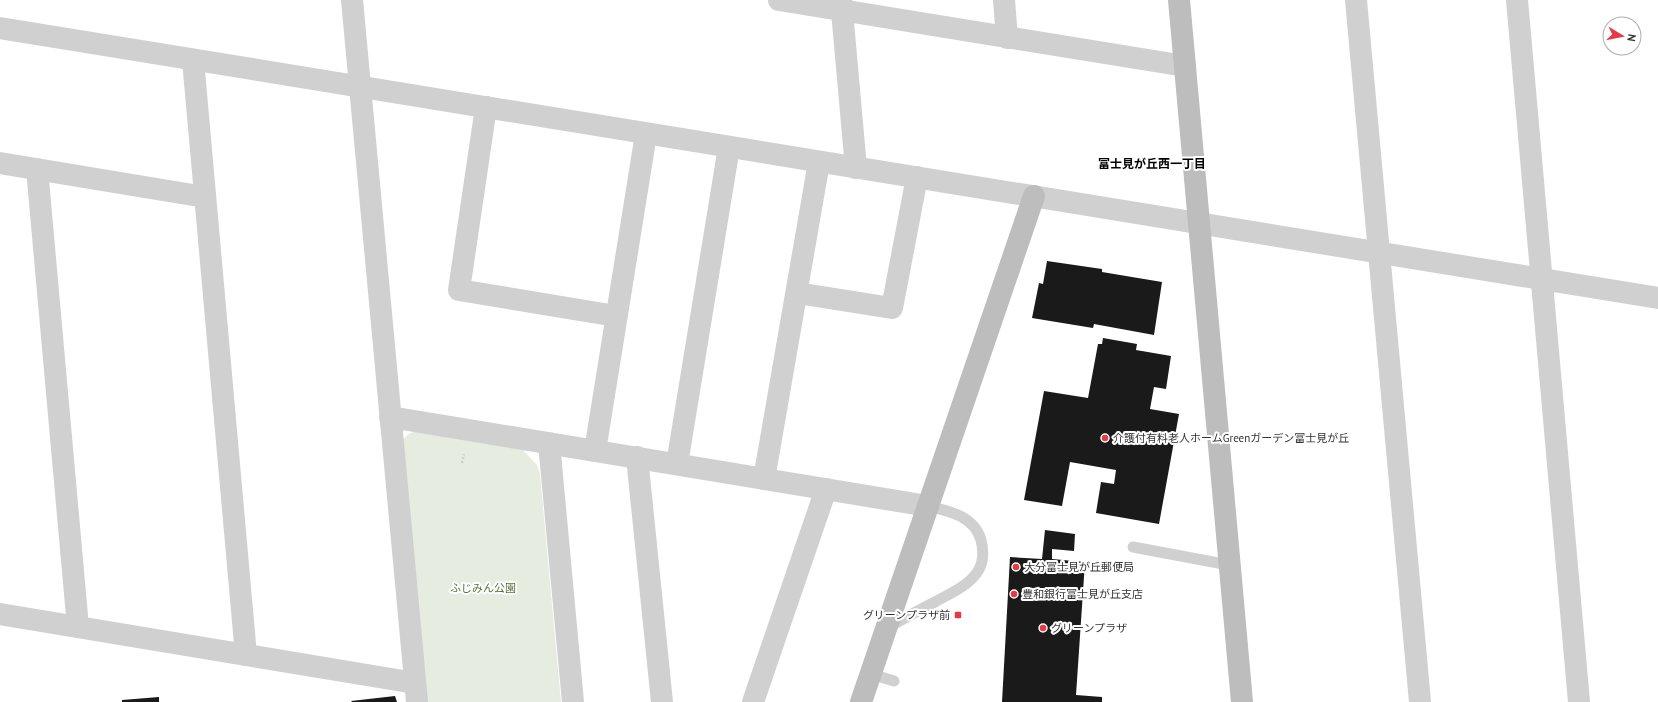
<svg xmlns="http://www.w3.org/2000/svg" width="1658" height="702" viewBox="0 0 1658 702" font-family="'PT Sans','Noto Sans JP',sans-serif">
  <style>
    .green { fill: #e6ecdf }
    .building { fill: #1a1a1a }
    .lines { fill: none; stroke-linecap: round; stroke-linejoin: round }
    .path { stroke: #cdcdcd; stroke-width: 2.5; stroke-dasharray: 2 2; stroke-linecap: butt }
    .lane { stroke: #d0d0d0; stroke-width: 11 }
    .street { stroke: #d0d0d0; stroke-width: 22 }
    .secondary { stroke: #bdbdbd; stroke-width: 22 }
    .poi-dot { fill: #e63946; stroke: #fff; stroke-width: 1.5 }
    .labels { text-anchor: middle; stroke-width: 4; stroke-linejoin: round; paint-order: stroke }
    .poi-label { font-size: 11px; fill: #333; stroke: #fff; text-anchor: start }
    .park-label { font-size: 11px; fill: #56703f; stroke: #fff }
    .neighbourhood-label { font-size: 12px; font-weight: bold; fill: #000; stroke: #fff }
  </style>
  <rect width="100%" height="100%" fill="#fff"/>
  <path class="green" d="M 415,431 L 424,431 L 523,450 L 537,465 L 540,474 L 561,702 L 425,702 L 402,441 L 407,435 Z"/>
  <g class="building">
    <path d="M 1047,261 L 1102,269 L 1102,272 L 1162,282 L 1154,335 L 1094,324 L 1093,328 L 1032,318 L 1039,283 L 1043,284 Z"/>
    <path d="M 1103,338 L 1137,344 L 1136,350 L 1171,356 L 1166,389 L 1154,387 L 1150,409 L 1179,414 L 1159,524 L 1096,513 L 1101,482 L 1114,484 L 1116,470 L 1070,462 L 1062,506 L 1024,500 L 1044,391 L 1088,398 L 1098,344 L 1102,344 Z"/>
    <path d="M 1045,530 L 1075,534 L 1074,551 L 1052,549 L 1052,559 L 1085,562 L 1076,695 L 1102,697 L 1102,702 L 1002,702 L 1010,557 L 1042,559 Z"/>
    <path d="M 395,696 L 397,702 L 352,702 L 351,701 Z"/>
    <path d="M 159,697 L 159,702 L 122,702 L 122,700 Z"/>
  </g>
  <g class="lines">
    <path class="path" d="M 462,463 L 464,454"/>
    <g class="lane">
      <path d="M 1133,547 L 1229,565"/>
      <path d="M 887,628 C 903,619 919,610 935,602 C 949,594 966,587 976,574 C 984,564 984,552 981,540 C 974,516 949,511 928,506"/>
      <path d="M 871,674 L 894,681"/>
    </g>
    <g class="street">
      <path d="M 352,0 L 417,702"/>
      <path d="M 779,0 L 1185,66"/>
      <path d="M 841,0 L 856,168"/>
      <path d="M 1004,0 L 1007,38"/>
      <path d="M 1356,0 L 1420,702"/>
      <path d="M 1517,0 L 1579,702"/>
      <path d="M 0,28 L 1658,298"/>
      <path d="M 193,60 L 246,655"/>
      <path d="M 486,107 L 459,290 L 616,316"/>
      <path d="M 0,163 L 205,197"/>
      <path d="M 37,169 L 78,627"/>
      <path d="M 797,293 L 892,308 L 917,177"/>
      <path d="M 390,417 L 928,506"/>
      <path d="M 549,443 L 573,702"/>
      <path d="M 595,451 L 646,134"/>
      <path d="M 637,457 L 662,702"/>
      <path d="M 677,464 L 729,147"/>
      <path d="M 764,479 L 819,162"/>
      <path d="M 0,614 L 415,683"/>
      <path d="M 753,702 L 826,489"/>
    </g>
    <g class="secondary">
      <path d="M 1179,0 L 1242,702"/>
      <path d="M 861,702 L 1034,196"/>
    </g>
  </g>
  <g class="poi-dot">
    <circle cx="1105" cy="438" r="4"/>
    <circle cx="1016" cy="567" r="4"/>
    <circle cx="1014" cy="594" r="4"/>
    <rect x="954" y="611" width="8" height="8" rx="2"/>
    <circle cx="1043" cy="628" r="4"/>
  </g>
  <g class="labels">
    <g class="poi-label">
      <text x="1113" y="442">介護付有料老人ホームGreenガーデン富士見が丘</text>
      <text x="1024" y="571">大分富士見が丘郵便局</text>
      <text x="1022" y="598">豊和銀行富士見が丘支店</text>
      <text x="950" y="619" text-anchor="end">グリーンプラザ前</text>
      <text x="1051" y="632">グリーンプラザ</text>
    </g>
    <g class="park-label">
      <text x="483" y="592">ふじみん公園</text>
    </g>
    <g class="neighbourhood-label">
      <text x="1152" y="168">富士見が丘西一丁目</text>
    </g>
  </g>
  <g transform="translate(1622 36) rotate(100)"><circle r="19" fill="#ffffff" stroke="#adadad"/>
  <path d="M0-3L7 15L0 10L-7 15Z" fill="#e63946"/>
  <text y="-6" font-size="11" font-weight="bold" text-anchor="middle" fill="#333333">N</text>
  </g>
</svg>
